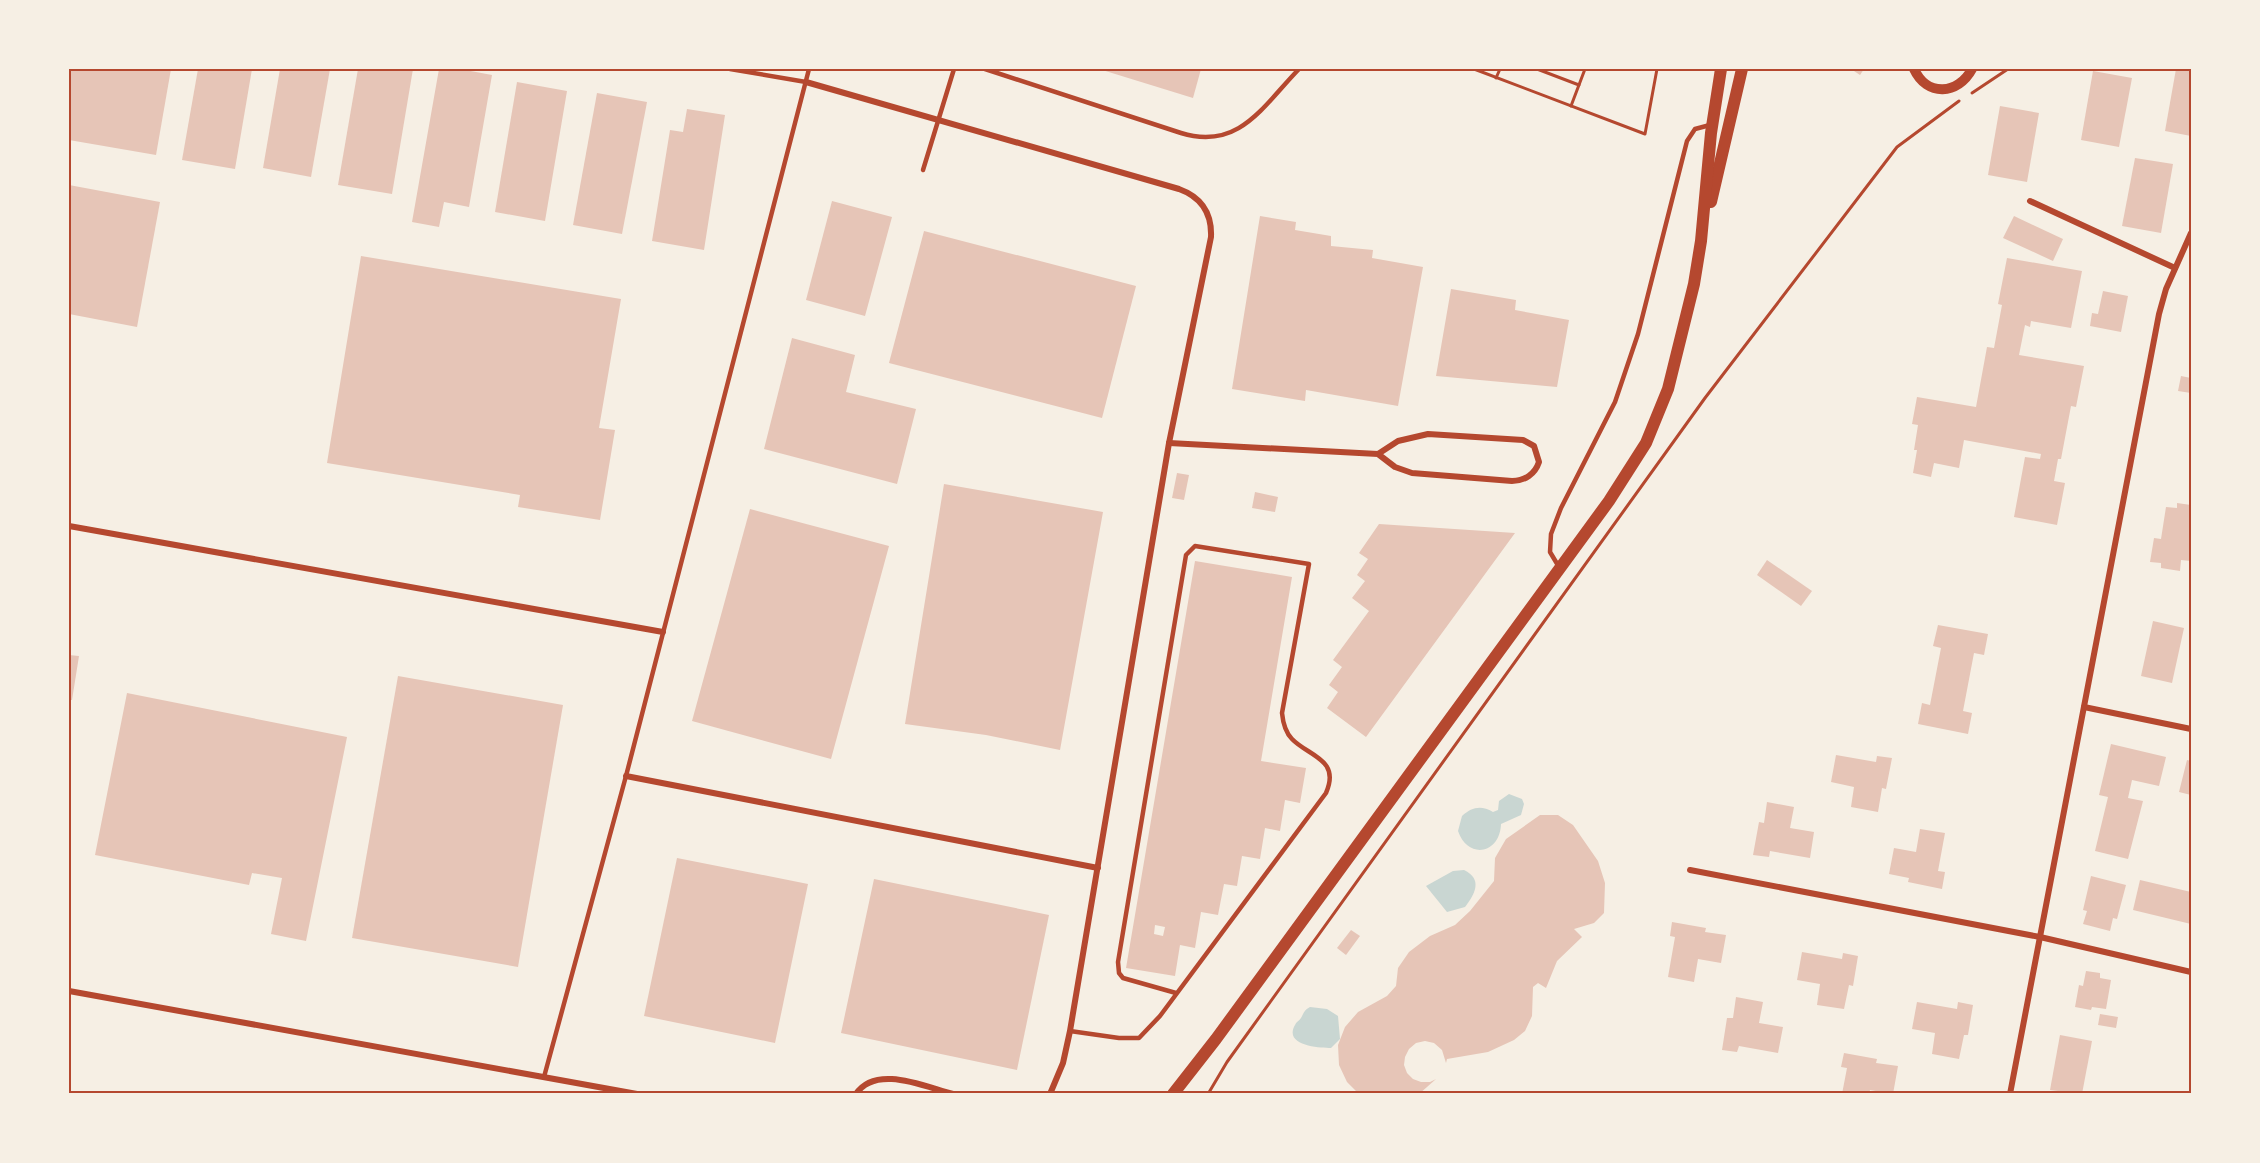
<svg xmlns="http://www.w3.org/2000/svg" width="2260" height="1163" viewBox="0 0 2260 1163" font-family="Georgia,serif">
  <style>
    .water { fill: #c9d6d2 }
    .building { fill: #e6c5b7; fill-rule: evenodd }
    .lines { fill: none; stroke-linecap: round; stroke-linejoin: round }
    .path { stroke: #b5482f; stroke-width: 3 }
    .service { stroke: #b5482f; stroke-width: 4.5 }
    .minor { stroke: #b5482f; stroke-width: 6 }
    .tertiary { stroke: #b5482f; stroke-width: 10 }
    .secondary { stroke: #b5482f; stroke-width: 12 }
    .neatline { fill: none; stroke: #b5482f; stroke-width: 2 }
  </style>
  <rect width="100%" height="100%" fill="#f6efe4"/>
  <g class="water">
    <path d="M 1509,794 L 1522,799 L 1524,804 L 1521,815 L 1501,824 C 1500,854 1468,860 1458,831 L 1462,816 C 1472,807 1481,805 1493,812 L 1498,810 L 1499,801 Z"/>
    <path d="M 1464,870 C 1483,879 1475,894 1465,907 L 1447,912 L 1426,886 L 1453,871 Z"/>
    <path d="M 1310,1007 L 1327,1009 L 1338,1016 L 1340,1039 L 1331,1048 C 1320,1048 1283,1046 1295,1025 C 1296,1022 1299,1021 1301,1018 C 1304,1013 1304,1010 1310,1007 Z"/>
  </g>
  <g class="building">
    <path d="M 69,69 L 171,69 L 156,155 L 69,140 Z"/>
    <path d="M 198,69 L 252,69 L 235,169 L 182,160 Z"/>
    <path d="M 280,69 L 330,69 L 311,177 L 263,168 Z"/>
    <path d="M 358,69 L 413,69 L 392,194 L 338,185 Z"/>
    <path d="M 439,69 L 460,69 L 492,75 L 469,207 L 444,202 L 439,227 L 412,222 Z"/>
    <path d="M 1099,69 L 1201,69 L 1193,98 Z"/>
    <path d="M 1851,69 L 1864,69 L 1860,75 Z"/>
    <path d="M 2176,69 L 2191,69 L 2191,136 L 2165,131 Z"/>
    <path d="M 2093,71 L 2132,78 L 2119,147 L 2081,140 Z"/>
    <path d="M 517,82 L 567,91 L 545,221 L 495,212 Z"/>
    <path d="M 597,93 L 647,102 L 622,234 L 573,225 Z"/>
    <path d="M 2000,106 L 2039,113 L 2027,182 L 1988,175 Z"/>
    <path d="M 687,109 L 725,115 L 704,250 L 652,241 L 670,130 L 683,132 Z"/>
    <path d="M 2135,158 L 2173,164 L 2161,233 L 2122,226 Z"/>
    <path d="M 69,185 L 160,202 L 137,327 L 69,314 Z"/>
    <path d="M 832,201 L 892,217 L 865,316 L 806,300 Z"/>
    <path d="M 1260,216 L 1296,222 L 1295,230 L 1331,236 L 1331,246 L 1373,250 L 1372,258 L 1423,267 L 1398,406 L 1306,390 L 1305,401 L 1232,389 Z"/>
    <path d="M 2014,216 L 2063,239 L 2053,261 L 2003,238 Z"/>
    <path d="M 924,231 L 1136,286 L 1102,418 L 889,363 Z"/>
    <path d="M 361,256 L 621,299 L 599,428 L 615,430 L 600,520 L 518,507 L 520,495 L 327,463 Z"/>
    <path d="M 2007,258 L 2082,271 L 2071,328 L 2031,321 L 2030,327 L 2025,325 L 2019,355 L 2084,366 L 2076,407 L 2071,406 L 2061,459 L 2058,459 L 2054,481 L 2065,483 L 2057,525 L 2014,517 L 2025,457 L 2040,459 L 2041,454 L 1964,440 L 1959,468 L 1934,463 L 1931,477 L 1913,473 L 1917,450 L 1914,450 L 1918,425 L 1912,424 L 1917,397 L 1976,407 L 1987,347 L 1994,348 L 2002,305 L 1998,304 Z"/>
    <path d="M 1451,289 L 1516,300 L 1515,310 L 1569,320 L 1557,387 L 1436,376 Z"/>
    <path d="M 2103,291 L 2128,296 L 2121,332 L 2090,326 L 2092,313 L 2098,314 Z"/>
    <path d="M 792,338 L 855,355 L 846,392 L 916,409 L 897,484 L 764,449 Z"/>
    <path d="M 2181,376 L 2191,378 L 2191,393 L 2178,391 Z"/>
    <path d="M 1177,473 L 1189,475 L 1184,500 L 1172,498 Z"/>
    <path d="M 944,484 L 1103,512 L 1060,750 L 986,735 L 905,724 Z"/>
    <path d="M 1255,492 L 1278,497 L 1275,512 L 1252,508 Z"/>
    <path d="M 2177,503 L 2191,505 L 2191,561 L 2181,560 L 2180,571 L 2161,568 L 2161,563 L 2150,562 L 2154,538 L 2161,539 L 2166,507 L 2177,508 Z"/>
    <path d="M 750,509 L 889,546 L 831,759 L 692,721 Z"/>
    <path d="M 1379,524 L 1515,533 L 1366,737 L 1327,708 L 1338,692 L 1329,685 L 1342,667 L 1333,660 L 1369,611 L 1352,598 L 1365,581 L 1357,575 L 1368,559 L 1359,553 Z"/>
    <path d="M 1767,560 L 1812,591 L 1801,606 L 1757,575 Z"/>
    <path d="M 1195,561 L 1292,577 L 1261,761 L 1306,768 L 1300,803 L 1285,800 L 1280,831 L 1265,828 L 1260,859 L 1242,856 L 1237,886 L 1224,884 L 1218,915 L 1201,912 L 1195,948 L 1180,945 L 1175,976 L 1126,968 ZM 1155,925 L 1165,927 L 1163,936 L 1154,934 Z"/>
    <path d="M 2153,621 L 2184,628 L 2172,683 L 2141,676 Z"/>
    <path d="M 1938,625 L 1988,634 L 1984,655 L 1974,653 L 1963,711 L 1972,713 L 1968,734 L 1918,724 L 1922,703 L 1930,705 L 1941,648 L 1933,646 Z"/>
    <path d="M 69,655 L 79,656 L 72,700 L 69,700 Z"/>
    <path d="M 398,676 L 563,705 L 518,967 L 352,938 Z"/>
    <path d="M 127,693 L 347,737 L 306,941 L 271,934 L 282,878 L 252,873 L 249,885 L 95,855 Z"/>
    <path d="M 2111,744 L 2166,757 L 2159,786 L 2132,780 L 2128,798 L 2143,801 L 2128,859 L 2095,851 L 2108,797 L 2099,795 Z"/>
    <path d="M 1836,755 L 1876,762 L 1877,756 L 1892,758 L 1886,789 L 1882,788 L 1878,812 L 1851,807 L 1854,787 L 1831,782 Z"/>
    <path d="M 2187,760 L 2191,761 L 2191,795 L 2179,792 Z"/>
    <path d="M 1767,802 L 1794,807 L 1790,828 L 1814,832 L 1810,858 L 1770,851 L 1769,857 L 1753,855 L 1759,822 L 1764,823 Z"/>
    <path d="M 1540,815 L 1558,815 L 1573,825 L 1598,861 L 1605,883 L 1604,913 L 1594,923 L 1574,929 L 1582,937 L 1557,961 L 1546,988 L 1538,983 L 1533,987 L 1532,1016 L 1525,1031 L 1514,1040 L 1488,1052 L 1447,1059 L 1446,1063 L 1442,1050 L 1434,1043 L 1425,1041 L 1416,1043 L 1409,1049 L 1405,1057 L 1404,1065 L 1407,1073 L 1413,1079 L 1421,1082 L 1430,1082 L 1436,1079 L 1427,1087 L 1419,1094 L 1359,1094 L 1347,1082 L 1339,1065 L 1338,1045 L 1345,1027 L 1358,1012 L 1387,996 L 1396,986 L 1398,968 L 1409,952 L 1430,936 L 1455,925 L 1470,911 L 1494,881 L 1495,858 L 1506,839 Z"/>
    <path d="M 1920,829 L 1945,833 L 1938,871 L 1945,872 L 1942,889 L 1908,882 L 1909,878 L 1889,874 L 1894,848 L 1916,852 Z"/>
    <path d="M 677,858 L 808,884 L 775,1043 L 644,1016 Z"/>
    <path d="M 2091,876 L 2126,885 L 2117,919 L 2113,918 L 2110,931 L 2083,924 L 2087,911 L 2083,910 Z"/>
    <path d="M 874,879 L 1049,915 L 1017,1070 L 841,1033 Z"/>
    <path d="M 2140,880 L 2191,892 L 2191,924 L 2133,910 Z"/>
    <path d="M 1672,922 L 1706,928 L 1705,932 L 1726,935 L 1721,963 L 1698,959 L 1694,982 L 1668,977 L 1675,937 L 1670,936 Z"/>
    <path d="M 1351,930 L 1360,936 L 1346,955 L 1337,948 Z"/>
    <path d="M 1802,952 L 1842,959 L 1843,953 L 1858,956 L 1853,986 L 1849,985 L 1844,1009 L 1817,1005 L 1820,984 L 1797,980 Z"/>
    <path d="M 2086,971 L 2100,973 L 2100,978 L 2111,980 L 2106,1009 L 2092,1007 L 2091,1010 L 2075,1007 L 2079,985 L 2083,986 Z"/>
    <path d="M 1736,997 L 1763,1002 L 1759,1023 L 1783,1027 L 1778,1053 L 1739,1046 L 1737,1052 L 1722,1050 L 1727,1018 L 1733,1018 Z"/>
    <path d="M 1917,1002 L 1957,1009 L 1958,1002 L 1973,1005 L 1968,1035 L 1964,1035 L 1959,1059 L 1932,1054 L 1935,1033 L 1912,1029 Z"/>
    <path d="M 2100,1014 L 2118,1017 L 2116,1028 L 2098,1025 Z"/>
    <path d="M 2060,1035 L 2092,1041 L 2082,1094 L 2050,1090 Z"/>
    <path d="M 1844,1053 L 1877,1059 L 1876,1063 L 1898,1066 L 1893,1094 L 1870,1090 L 1869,1094 L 1842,1094 L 1847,1068 L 1841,1067 Z"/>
  </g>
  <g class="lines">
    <g class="path">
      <path d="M 1474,69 L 1645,134 L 1657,69"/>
      <path d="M 1537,69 L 1579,85"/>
      <path d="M 1496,78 L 1500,69"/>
      <path d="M 1972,93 L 2008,69"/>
      <path d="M 1571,106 L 1585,69"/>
      <path d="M 1208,1094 L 1227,1062 L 1705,398 L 1897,147 L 1959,101"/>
    </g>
    <g class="service">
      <path d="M 730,69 L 806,82"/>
      <path d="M 985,69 L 1181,133 C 1239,151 1263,106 1299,69"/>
      <path d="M 923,170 L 954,69"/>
      <path d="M 1559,567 L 1550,552 L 1551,534 L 1561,508 L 1615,402 L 1638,334 L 1687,141 L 1695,129 L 1710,125"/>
      <path d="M 1070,1031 L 1119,1038 L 1139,1038 L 1160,1016 L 1326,793 C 1341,759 1308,756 1292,739 C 1285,732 1283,723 1282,713 L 1309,564 L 1195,546 L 1186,555 L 1118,962 L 1119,973 L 1123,978 L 1176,993"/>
      <path d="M 544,1077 L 626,776 L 809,69"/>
    </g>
    <g class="minor">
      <path d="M 806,82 L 1179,189 C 1201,197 1212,213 1211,237 L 1169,443 L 1070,1031 L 1063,1063 L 1050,1094"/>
      <path d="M 2030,201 L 2175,268"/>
      <path d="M 1169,443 L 1378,454 L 1398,441 L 1428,434 L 1523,440 L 1534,446 L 1539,462 C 1535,474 1525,481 1512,481 L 1412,473 L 1395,467 L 1378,454"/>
      <path d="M 69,526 L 663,632"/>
      <path d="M 2084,707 L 2191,729"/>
      <path d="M 626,776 L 1098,868"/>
      <path d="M 1690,870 L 2040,937 L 2191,972"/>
      <path d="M 69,991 L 637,1094"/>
      <path d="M 856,1094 C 876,1064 925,1087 953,1094"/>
      <path d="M 2010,1094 L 2159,314 L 2166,289 L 2191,233"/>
    </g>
    <path class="tertiary" d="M 1914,69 C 1927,97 1958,95 1972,69"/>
    <g class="secondary">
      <path d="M 1711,202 L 1742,69"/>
      <path d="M 1173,1094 L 1216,1039 L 1609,501 L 1646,443 L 1668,389 L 1694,284 L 1701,241 L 1711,133 L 1721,69"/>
    </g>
  </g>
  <rect width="2260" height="1163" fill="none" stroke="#f6efe4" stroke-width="141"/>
  <rect x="70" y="70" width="2120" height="1022" class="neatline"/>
</svg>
